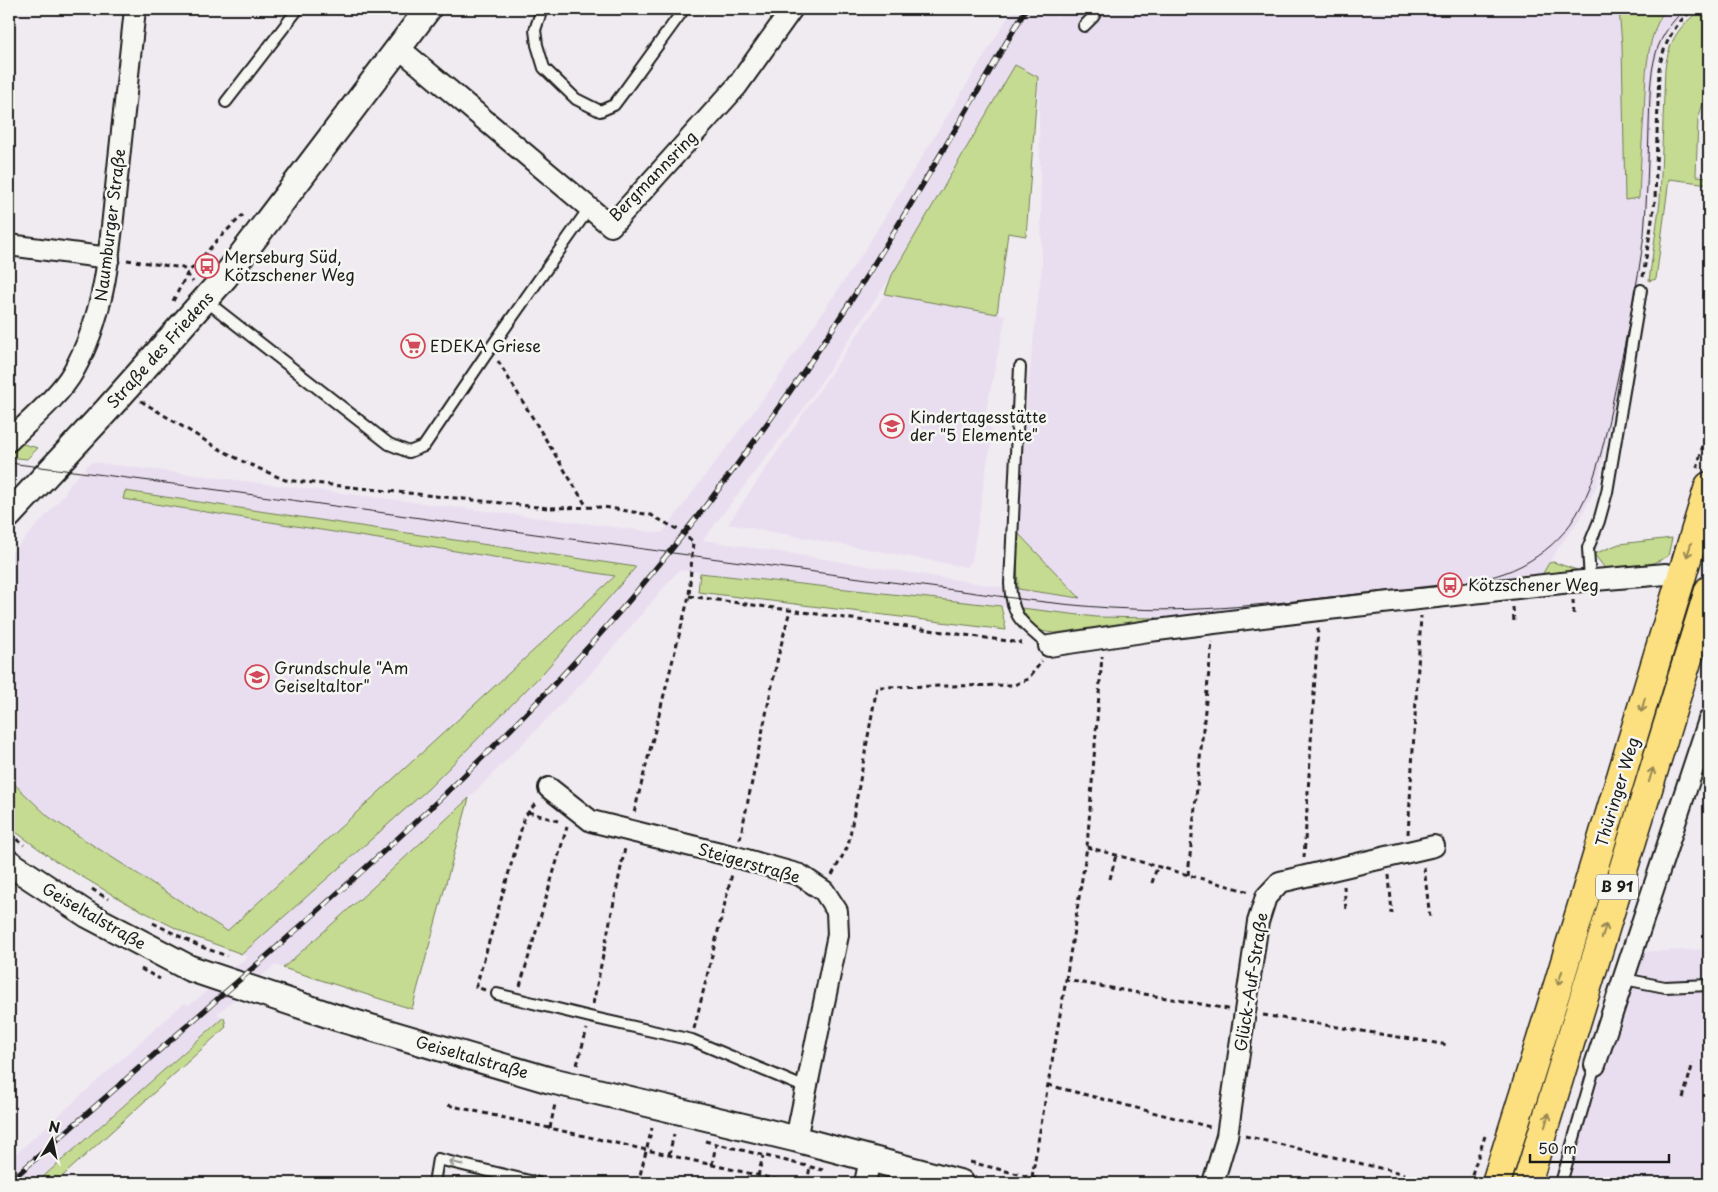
<svg xmlns="http://www.w3.org/2000/svg" width="1718" height="1192" viewBox="0 0 1718 1192" font-family="'Playpen Sans',sans-serif">
  <style>
    .built { fill: #e9def0; fill-rule: evenodd }
    .green { fill: #c5db91; stroke: #707c56 }
    .lines { fill: none; stroke-linecap: round; stroke-linejoin: round }
    .service-casing { stroke: #1c1c1c; stroke-width: 14 }
    .minor-casing { stroke: #1c1c1c; stroke-width: 24 }
    .tertiary-casing { stroke: #1c1c1c; stroke-width: 29 }
    .primary-casing { stroke: #1c1c1c; stroke-width: 31 }
    .path { stroke: #1c1c1c; stroke-width: 3; stroke-dasharray: 5 4; stroke-linecap: butt }
    .service { stroke: #f6f6f2; stroke-width: 10 }
    .minor { stroke: #f6f6f2; stroke-width: 20 }
    .tertiary { stroke: #f6f6f2; stroke-width: 25 }
    .primary { stroke: #fce080; stroke-width: 28 }
    .tram { stroke: #1c1c1c; stroke-width: 1 }
    .rail-casing { stroke: #1c1c1c; stroke-width: 5.5 }
    .rail { stroke: #f6f6f2; stroke-width: 4; stroke-dasharray: 11; stroke-linecap: butt }
    .oneway { stroke: #978853 }
    .oneway2 { stroke: #949492 }
    .labels { text-anchor: middle; stroke-width: 5; stroke-linejoin: round; paint-order: stroke }
    .shield { fill: #f6f6f2; stroke: #5d5d5c; stroke-width: 1 }
    .shield-label { font-size: 15px; font-weight: bold; fill: #1c1c1c }
    .street-label { font-size: 16px; fill: #1c1c1c; stroke: #f6f6f2 }
    .poi-label { font-size: 16px; fill: #1c1c1c; stroke: #f6f6f2; text-anchor: start }
  </style>
  <rect width="100%" height="100%" fill="#f0ebf1"/>
  <filter id="ink" filterUnits="userSpaceOnUse"><feTurbulence type="fractalNoise" baseFrequency=".02" numOctaves="2"/><feDisplacementMap in="SourceGraphic" scale="10" xChannelSelector="R" yChannelSelector="G"/><feConvolveMatrix kernelMatrix="1 2 1 2 8 2 1 2 1" color-interpolation-filters="sRGB"/></filter>
  <g filter="url(#ink)">
    <g class="built">
      <path d="M 1013,9 L 1049,9 L 1048,12 L 1057,17 L 1062,9 L 1624,9 L 1626,200 L 1639,198 L 1646,62 L 1651,38 L 1659,19 L 1665,9 L 1690,9 L 1676,23 L 1667,34 L 1661,48 L 1654,72 L 1649,188 L 1640,280 L 1601,469 L 1597,485 L 1581,517 L 1559,547 L 1540,578 L 1212,615 L 1157,618 L 1096,617 L 679,570 L 587,678 L 469,798 L 370,890 L 283,968 L 275,965 L 217,1014 L 224,1017 L 36,1183 L 9,1183 L 9,1160 L 184,1003 L 190,1005 L 247,957 L 242,954 L 330,876 L 636,567 L 123,499 L 616,576 L 227,932 L 49,817 L 9,779 L 9,556 L 60,500 L 72,482 L 91,462 L 662,533 L 772,387 L 862,254 ZM 1015,66 L 1038,77 L 1042,264 L 1029,379 L 1016,531 L 1079,598 L 1001,587 L 703,540 L 801,412 L 892,275 Z"/>
      <path d="M 885,294 L 1006,315 L 985,416 L 994,435 L 987,463 L 972,561 L 966,567 L 728,524 Z"/>
      <path d="M 1709,949 L 1709,1183 L 1558,1183 L 1640,952 Z"/>
    </g>
    <g class="green">
      <path d="M 1619,9 L 1665,9 C 1645,41 1646,76 1644,113 C 1642,142 1640,170 1639,198 L 1625,200 L 1622,45 Z"/>
      <path d="M 1702,9 L 1709,9 L 1709,84 L 1698,119 L 1696,176 L 1709,177 L 1709,184 L 1669,179 L 1656,279 L 1649,281 L 1660,201 L 1665,68 C 1670,39 1678,27 1702,9 Z"/>
      <path d="M 1015,65 L 1038,77 L 1026,236 L 1008,233 L 997,314 L 885,294 L 892,275 Z"/>
      <path d="M 19,443 L 38,448 L 27,459 L 9,457 L 9,452 Z"/>
      <path d="M 125,491 L 636,567 L 543,673 L 428,789 L 242,954 L 187,934 L 123,901 L 54,860 L 9,827 L 9,779 L 49,817 L 227,931 L 615,576 L 123,499 Z"/>
      <path d="M 1016,531 L 1080,598 L 1018,589 Z"/>
      <path d="M 1672,538 L 1668,556 C 1650,567 1628,568 1607,571 L 1594,554 L 1619,544 Z"/>
      <path d="M 1553,562 L 1577,570 L 1572,574 L 1540,578 L 1549,563 Z"/>
      <path d="M 700,573 L 1001,606 L 1006,630 L 698,592 Z"/>
      <path d="M 1021,608 L 1096,617 L 1157,618 L 1056,633 C 1034,632 1032,626 1021,608 Z"/>
      <path d="M 469,798 L 412,1009 L 283,968 L 370,890 Z"/>
      <path d="M 224,1017 L 226,1027 L 55,1183 L 36,1183 Z"/>
    </g>
    <g class="lines">
      <g class="service-casing">
        <g id="service">
          <path d="M 542,9 L 535,30 L 537,45 L 544,68 L 576,99 L 600,111 L 614,105 L 623,93 L 684,9"/>
          <path d="M 1084,26 L 1093,17 L 1098,9"/>
          <path d="M 226,102 L 298,9"/>
          <path d="M 205,300 L 389,444 L 409,452 L 424,446 L 485,356 L 590,207"/>
          <path d="M 1020,367 L 1010,584 C 1012,620 1024,624 1049,646"/>
          <path d="M 1590,581 L 1588,548 L 1599,521 L 1607,492 L 1641,290"/>
          <path d="M 1624,979 L 1665,987 L 1709,985"/>
          <path d="M 497,994 L 590,1017 L 692,1040 L 806,1088"/>
          <path d="M 434,1183 L 438,1159 L 538,1183"/>
          <path d="M 1561,1183 L 1595,1065"/>
        </g>
      </g>
      <g class="minor-casing">
        <g id="minor">
          <path d="M 399,48 L 611,226 L 737,86 L 792,9"/>
          <path d="M 9,245 L 109,258"/>
          <path d="M 9,441 C 28,422 61,394 73,372 C 107,312 110,245 117,178 C 123,122 129,65 135,9"/>
          <path d="M 1049,646 L 1149,631 L 1319,610 L 1571,582 L 1666,574 L 1680,578"/>
          <path d="M 549,788 L 591,821 L 736,857 L 800,875 L 824,891 L 837,911 L 838,935 L 796,1139"/>
          <path d="M 1595,1065 L 1709,720"/>
          <path d="M 865,1183 L 870,1159"/>
          <path d="M 1213,1183 L 1227,1136 L 1258,922 L 1266,897 L 1280,882 L 1434,846"/>
        </g>
      </g>
      <g class="tertiary-casing">
        <g id="tertiary">
          <path d="M 9,515 L 106,411 L 225,277 L 428,9"/>
          <path d="M 9,863 L 88,915 L 189,968 L 335,1017 L 549,1080 L 796,1139 L 961,1183"/>
        </g>
      </g>
      <g class="primary-casing">
        <g id="primary">
          <path d="M 1496,1183 L 1558,985 L 1709,486"/>
          <path d="M 1527,1183 L 1709,590"/>
        </g>
      </g>
      <g class="path">
        <path d="M 127,260 L 183,268 L 193,282"/>
        <path d="M 1643,277 L 1655,201 L 1659,69 C 1664,44 1673,25 1694,9"/>
        <path d="M 173,301 L 187,274 L 220,237 L 243,215"/>
        <path d="M 498,361 L 587,507"/>
        <path d="M 141,401 L 214,446 L 242,461 L 285,480 L 548,508 L 604,507 L 651,515 L 684,533 L 693,542 L 689,596 L 634,813"/>
        <path d="M 1697,468 L 1709,422"/>
        <path d="M 689,596 L 1022,643"/>
        <path d="M 1573,600 L 1574,616"/>
        <path d="M 1513,607 L 1514,623"/>
        <path d="M 528,812 L 558,821"/>
        <path d="M 9,834 L 24,845"/>
        <path d="M 1408,834 L 1421,616"/>
        <path d="M 740,839 L 778,657 L 790,610"/>
        <path d="M 1087,847 L 1250,892"/>
        <path d="M 1304,858 L 1318,627"/>
        <path d="M 1424,867 L 1430,918"/>
        <path d="M 832,875 L 848,846 L 877,687 L 1014,685 L 1028,679 L 1042,661"/>
        <path d="M 1188,875 L 1212,642"/>
        <path d="M 1389,875 L 1392,914"/>
        <path d="M 1110,879 L 1116,855"/>
        <path d="M 1152,883 L 1157,867"/>
        <path d="M 1344,886 L 1346,911"/>
        <path d="M 92,889 L 108,899"/>
        <path d="M 153,923 L 199,946 L 227,956"/>
        <path d="M 141,969 L 160,979"/>
        <path d="M 1066,980 L 1087,847 L 1102,656"/>
        <path d="M 520,986 L 567,827"/>
        <path d="M 485,990 L 476,987 L 525,816 L 537,802"/>
        <path d="M 593,1004 L 625,848"/>
        <path d="M 1263,1015 L 1448,1045"/>
        <path d="M 694,1029 L 732,874"/>
        <path d="M 577,1065 L 587,1029"/>
        <path d="M 1048,1085 L 1210,1127"/>
        <path d="M 1683,1098 L 1693,1063"/>
        <path d="M 448,1105 L 792,1183"/>
        <path d="M 550,1128 L 555,1104"/>
        <path d="M 1245,1136 L 1405,1174"/>
        <path d="M 705,1141 L 823,1170"/>
        <path d="M 669,1155 L 674,1134"/>
        <path d="M 970,1162 L 1054,1183"/>
        <path d="M 712,1165 L 716,1144"/>
        <path d="M 758,1176 L 763,1156"/>
        <path d="M 1032,1177 L 1066,980 L 1228,1009"/>
        <path d="M 638,1183 L 652,1128"/>
        <path d="M 807,1183 L 810,1167"/>
        <path d="M 1469,1183 L 1485,1136"/>
      </g>
      <use href="#service" class="service"/>
      <use href="#minor" class="minor"/>
      <use href="#tertiary" class="tertiary"/>
      <use href="#primary" class="primary"/>
      <path class="tram" d="M 9,463 C 263,494 517,533 771,566 C 835,575 899,583 962,591 C 1019,599 1075,607 1132,609 C 1211,613 1289,601 1367,593 C 1412,588 1461,588 1504,573 C 1527,565 1549,550 1565,531 C 1598,490 1606,431 1617,381 C 1627,333 1638,284 1644,234 C 1647,198 1648,163 1649,127 C 1650,103 1649,77 1656,53 C 1661,36 1672,21 1685,9"/>
      <g class="rail-casing">
        <path id="rail" d="M 9,1182 C 80,1120 150,1058 221,996 C 368,868 513,739 638,590 C 715,498 787,400 852,299 C 913,204 969,106 1026,9"/>
      </g>
      <use href="#rail" class="rail"/>
    </g>
    <defs><path id="oneway-shaft" d="M-6 0H5M1.5-3L5.5 0L1.5 3" fill="none" stroke-width="1.6" stroke-linecap="round" stroke-linejoin="round" transform="scale(1.25)"/></defs>
    <g class="oneway">
      <use href="#oneway-shaft" transform="translate(1689 550) rotate(108)"/>
      <use href="#oneway-shaft" transform="translate(1643 705) rotate(106)"/>
      <use href="#oneway-shaft" transform="translate(1651 775) rotate(-73)"/>
      <use href="#oneway-shaft" transform="translate(1604 931) rotate(-73)"/>
      <use href="#oneway-shaft" transform="translate(1560 978) rotate(107)"/>
      <use href="#oneway-shaft" transform="translate(1547 1120) rotate(-73)"/>
    </g>
    <use class="oneway2" href="#oneway-shaft" transform="translate(456 1163) rotate(-166)"/>
  </g>
  <defs>
    <g id="bus-ring" transform="scale(1.25)"><circle r="9.5" fill="#f6f6f2" stroke="#d1495b" stroke-width="1.5"/><path d="M-5-6H5V4H4V6H2V4H-2V6H-4V4H-5ZM-3.5-4V0h7V-4ZM-3.5 1.2v1.5H-2V1.2ZM2 1.2v1.5H3.5V1.2Z" fill="#d1495b"/></g>
    <g id="supermarket-ring" transform="scale(1.25)"><circle r="9.5" fill="#f6f6f2" stroke="#d1495b" stroke-width="1.5"/><path d="M-6-5.5h2.5l.6 2H6L4.5 2H-2.5L-4.4-4H-6ZM-1.5 3.2a1.3 1.3 0 1 0 .1 0ZM3 3.2a1.3 1.3 0 1 0 .1 0Z" fill="#d1495b"/></g>
    <g id="school-ring" transform="scale(1.25)"><circle r="9.5" fill="#f6f6f2" stroke="#d1495b" stroke-width="1.5"/><path d="M0-5L7-2L0 1L-7-2ZM-4 1L0 2.5L4 1V4Q0 6-4 4Z" fill="#d1495b"/></g>
  </defs>
  <g fill-rule="evenodd">
    <use href="#bus-ring" x="207" y="266"/>
    <use href="#supermarket-ring" x="413" y="346"/>
    <use href="#school-ring" x="892" y="426"/>
    <use href="#bus-ring" x="1450" y="585"/>
    <use href="#school-ring" x="257" y="677"/>
  </g>
  <g class="labels">
    <rect class="shield" x="1596" y="874.5" width="42" height="25" rx="4"/>
    <g class="shield-label">
      <text x="1617" y="892">B 91</text>
    </g>
    <g class="street-label">
      <text transform="translate(653 176) rotate(-46)" y="6">Bergmannsring</text>
      <text transform="translate(110 225) rotate(-83)" y="6">Naumburger Straße</text>
      <text transform="translate(160 350) rotate(-48)" y="6">Straße des Friedens</text>
      <text transform="translate(1617 792) rotate(-73)" y="6">Thüringer Weg</text>
      <text transform="translate(749 863) rotate(16)" y="6">Steigerstraße</text>
      <text transform="translate(94 916) rotate(30)" y="6">Geiseltalstraße</text>
      <text transform="translate(1251 982) rotate(-81)" y="6">Glück-Auf-Straße</text>
      <text transform="translate(472 1057) rotate(16)" y="6">Geiseltalstraße</text>
    </g>
    <g class="poi-label">
      <text x="224" y="263">Merseburg Süd,<tspan x="224" dy="18">Kötzschener Weg</tspan></text>
      <text x="430" y="352">EDEKA Griese</text>
      <text x="910" y="423">Kindertagesstätte<tspan x="910" dy="18">der "5 Elemente"</tspan></text>
      <text x="1468" y="591">Kötzschener Weg</text>
      <text x="274" y="674">Grundschule "Am<tspan x="274" dy="18">Geiseltaltor"</tspan></text>
    </g>
  </g>
  <rect width="1718" height="1192" fill="none" stroke="#f6f6f2" stroke-width="30"/>
  <rect x="15" y="15" width="1688" height="1162" fill="none" stroke="#1c1c1c" stroke-width="2" filter="url(#ink)"/>
  <g transform="translate(52 1140) rotate(10)" stroke="#f6f6f2" stroke-width="4" paint-order="stroke">
  <path d="M0-4L9 19L0 12L-9 19Z" fill="#1c1c1c"/>
  <text y="-8" font-size="14" font-weight="bold" text-anchor="middle" fill="#1c1c1c">N</text>
  </g>
  <path d="M1530 1154v8h139v-8" fill="none" stroke="#1c1c1c" stroke-width="2.5"/>
  <text x="1538" y="1154" font-size="15" fill="#1c1c1c" stroke="#f6f6f2" stroke-width="4" paint-order="stroke">50 m</text>
</svg>
